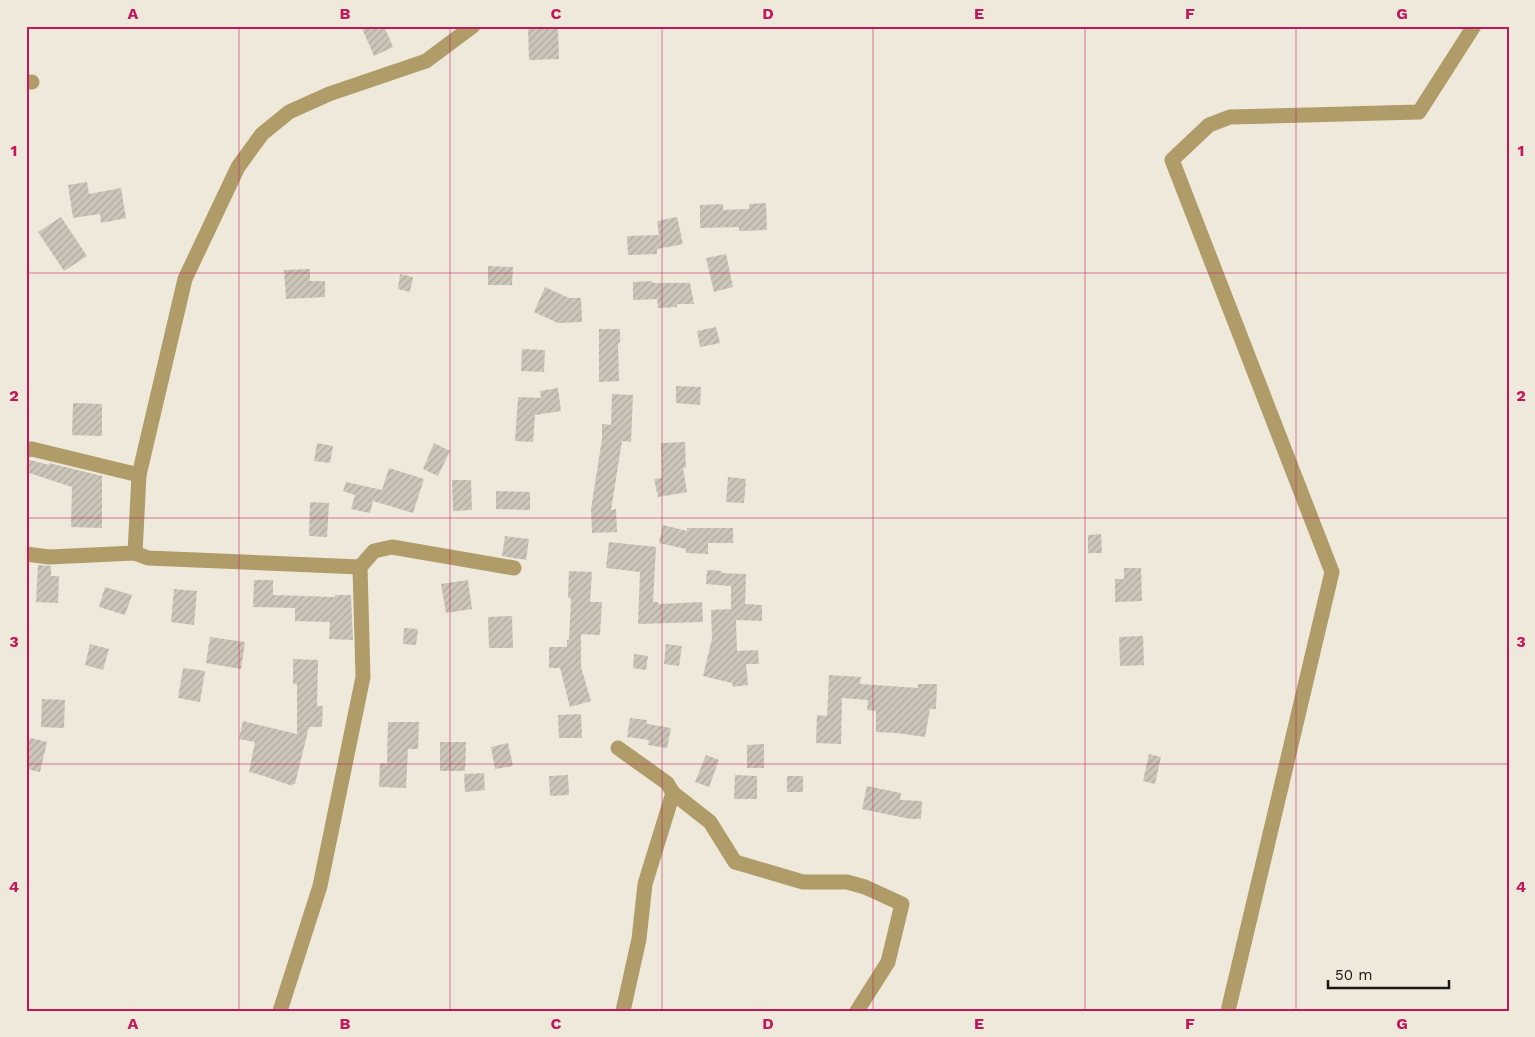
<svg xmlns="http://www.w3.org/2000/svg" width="1535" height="1037" viewBox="0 0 1535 1037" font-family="'Work Sans',sans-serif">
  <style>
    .building { fill: url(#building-hatch) }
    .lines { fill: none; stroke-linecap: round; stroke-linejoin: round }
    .street { stroke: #b09c69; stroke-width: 15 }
    .grid { fill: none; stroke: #c2185b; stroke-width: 1; stroke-opacity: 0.55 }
    .neatline { fill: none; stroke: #c2185b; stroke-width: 2 }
    .grid-label { font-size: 16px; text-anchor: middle; font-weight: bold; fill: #c2185b }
  </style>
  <defs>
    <pattern id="building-hatch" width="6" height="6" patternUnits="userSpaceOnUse" patternTransform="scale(1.25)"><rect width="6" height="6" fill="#cbc6b8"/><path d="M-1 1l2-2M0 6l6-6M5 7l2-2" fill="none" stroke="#aea99d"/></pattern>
  </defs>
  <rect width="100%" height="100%" fill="#eee9db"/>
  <g class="building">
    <path d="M 361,26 L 384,26 L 393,47 L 374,56 Z"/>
    <path d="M 558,27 L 559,59 L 529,60 L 528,28 Z"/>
    <path d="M 87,182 L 89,194 L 121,188 L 126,218 L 101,223 L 100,214 L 73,218 L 68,185 Z"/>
    <path d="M 766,203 L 767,230 L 739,231 L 739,227 L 700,228 L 700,205 L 723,204 L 723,210 L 749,209 L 749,204 Z"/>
    <path d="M 61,217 L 87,256 L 64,271 L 38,232 Z"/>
    <path d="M 677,217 L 683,244 L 657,249 L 657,254 L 628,255 L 627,236 L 659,235 L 657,221 Z"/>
    <path d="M 726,254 L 733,287 L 714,292 L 706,258 Z"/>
    <path d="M 488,266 L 513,267 L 512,285 L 488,285 Z"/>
    <path d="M 310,269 L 310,281 L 325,281 L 325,297 L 286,299 L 284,270 Z"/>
    <path d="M 400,274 L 413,277 L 410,292 L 398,289 Z"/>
    <path d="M 652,281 L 652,283 L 690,283 L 694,304 L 677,304 L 677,307 L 658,308 L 657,299 L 633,300 L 633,282 Z"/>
    <path d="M 545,287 L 569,298 L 581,298 L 582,322 L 558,323 L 534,312 Z"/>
    <path d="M 716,327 L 720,343 L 700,347 L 697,331 Z"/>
    <path d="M 599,329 L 620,329 L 620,343 L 618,343 L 619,381 L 599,382 Z"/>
    <path d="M 522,349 L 545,350 L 544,372 L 521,371 Z"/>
    <path d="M 676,386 L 701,387 L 700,405 L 676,403 Z"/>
    <path d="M 558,388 L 561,411 L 535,415 L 533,442 L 515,441 L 518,397 L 541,398 L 540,391 Z"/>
    <path d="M 612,394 L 633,395 L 631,442 L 622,441 L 611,510 L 616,509 L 617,532 L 592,533 L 591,509 L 602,439 L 602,424 L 611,425 Z"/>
    <path d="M 73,403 L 102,404 L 102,436 L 72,435 Z"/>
    <path d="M 685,442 L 686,468 L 683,468 L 687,492 L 658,497 L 654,479 L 662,478 L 661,443 Z"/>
    <path d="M 317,443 L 333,446 L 330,463 L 314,461 Z"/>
    <path d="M 434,443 L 450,451 L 438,476 L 423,469 Z"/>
    <path d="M 26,459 L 49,465 L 49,463 L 102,476 L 102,528 L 71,527 L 72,487 L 26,472 Z"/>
    <path d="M 389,468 L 424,479 L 413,513 L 373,501 L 370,513 L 351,509 L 355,495 L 343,491 L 346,482 L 382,490 Z"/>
    <path d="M 728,477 L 746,479 L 744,503 L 726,502 Z"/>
    <path d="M 452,480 L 471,480 L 472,510 L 453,511 Z"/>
    <path d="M 496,491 L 530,492 L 530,510 L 496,509 Z"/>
    <path d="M 310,502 L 329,503 L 327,537 L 309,536 Z"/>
    <path d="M 663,525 L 687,531 L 687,528 L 733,528 L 733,543 L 708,543 L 708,554 L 686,553 L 686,549 L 659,543 Z"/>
    <path d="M 1101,534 L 1102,553 L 1088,553 L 1088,535 Z"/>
    <path d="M 505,536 L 529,539 L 526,560 L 502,556 Z"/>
    <path d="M 609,542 L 656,547 L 653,602 L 658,602 L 658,604 L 702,602 L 703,622 L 638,624 L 640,572 L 606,568 Z"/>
    <path d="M 38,565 L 51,566 L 51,576 L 59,576 L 58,603 L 36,602 Z"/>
    <path d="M 1124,568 L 1141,568 L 1142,601 L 1115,602 L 1115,579 L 1124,579 Z"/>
    <path d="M 707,570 L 722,571 L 721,573 L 746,574 L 745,604 L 762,605 L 762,621 L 736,620 L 737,651 L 758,650 L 759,664 L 746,664 L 748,685 L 733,687 L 732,683 L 703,676 L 712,639 L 711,610 L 731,609 L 731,586 L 706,584 Z"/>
    <path d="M 569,571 L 592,572 L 590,602 L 602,602 L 600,635 L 581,634 L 581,667 L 591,701 L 570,707 L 560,668 L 549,668 L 549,647 L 567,647 L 567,640 L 569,640 L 571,598 L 568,598 Z"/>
    <path d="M 254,580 L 273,580 L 273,595 L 335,597 L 335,595 L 351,595 L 353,640 L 329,639 L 330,622 L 295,621 L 295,608 L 253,607 Z"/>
    <path d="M 468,580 L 472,609 L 446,613 L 441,584 Z"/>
    <path d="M 105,587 L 132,595 L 125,615 L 99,607 Z"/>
    <path d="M 174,589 L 197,591 L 194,625 L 171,622 Z"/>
    <path d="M 512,616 L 513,648 L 489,648 L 488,617 Z"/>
    <path d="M 404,628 L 418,629 L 416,645 L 403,644 Z"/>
    <path d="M 1143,636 L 1144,665 L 1120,666 L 1119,637 Z"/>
    <path d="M 210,637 L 245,642 L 241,669 L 206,663 Z"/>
    <path d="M 90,644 L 109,649 L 103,670 L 85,665 Z"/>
    <path d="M 666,644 L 682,646 L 679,666 L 664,664 Z"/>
    <path d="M 634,654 L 648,656 L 646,670 L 633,668 Z"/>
    <path d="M 293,659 L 318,660 L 317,706 L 323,706 L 322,727 L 309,727 L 295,784 L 293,784 L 292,786 L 264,776 L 249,772 L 255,742 L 239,739 L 243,721 L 297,734 L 297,684 L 293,684 Z"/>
    <path d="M 183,668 L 205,671 L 200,702 L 178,698 Z"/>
    <path d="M 829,675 L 861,677 L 860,684 L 918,688 L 918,684 L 937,684 L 936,709 L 930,709 L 925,737 L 897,733 L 876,732 L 876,711 L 867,710 L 868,700 L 842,698 L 841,744 L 816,743 L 817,715 L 827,716 Z"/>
    <path d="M 42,699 L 65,700 L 64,728 L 41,727 Z"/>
    <path d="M 581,714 L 582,738 L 559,738 L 558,715 Z"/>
    <path d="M 630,718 L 647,720 L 647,724 L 671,728 L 667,748 L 648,745 L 649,740 L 627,737 Z"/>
    <path d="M 388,722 L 419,722 L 418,749 L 408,749 L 406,788 L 379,787 L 380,763 L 387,763 Z"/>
    <path d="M 30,738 L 47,742 L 40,772 L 26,769 L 26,753 Z"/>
    <path d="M 440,742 L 466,742 L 465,771 L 440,771 Z"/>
    <path d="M 508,743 L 513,766 L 495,769 L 491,747 Z"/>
    <path d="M 764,744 L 764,768 L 747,768 L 747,745 Z"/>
    <path d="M 1149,754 L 1161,757 L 1155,784 L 1143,781 Z"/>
    <path d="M 706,755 L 719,760 L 709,787 L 695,782 Z"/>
    <path d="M 484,773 L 485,790 L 465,792 L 464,774 Z"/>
    <path d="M 568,775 L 569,795 L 550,796 L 549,776 Z"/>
    <path d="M 735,775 L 757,776 L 757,799 L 734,799 Z"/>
    <rect x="787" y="776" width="16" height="16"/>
    <path d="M 867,786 L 901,793 L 900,800 L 922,801 L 921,819 L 910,819 L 862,809 Z"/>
  </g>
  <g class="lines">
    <g class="street">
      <path d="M 26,82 L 32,82"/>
      <path d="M 26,450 L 32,449 L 139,475"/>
      <path d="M 135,553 L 139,475 L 185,279 L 238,167 L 262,134 L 289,112 L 329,94 L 426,61 L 473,26"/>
      <path d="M 26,554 L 49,557 L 135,553 L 148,558 L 360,567"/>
      <path d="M 618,748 L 667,783 L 673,793 L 710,822 L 735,862 L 803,882 L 847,882 L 865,887 L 902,904 L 888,962 L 857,1011"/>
      <path d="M 280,1011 L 320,886 L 363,677 L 360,567 L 374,551 L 392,547 L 514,568"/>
      <path d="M 623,1011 L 639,939 L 645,884 L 673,793"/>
      <path d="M 1228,1011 L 1332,572 L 1172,160 L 1209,125 L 1230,117 L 1419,112 L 1474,26"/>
    </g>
  </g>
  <path class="grid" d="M 239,26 L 239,1011M 450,26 L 450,1011M 662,26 L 662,1011M 873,26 L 873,1011M 1085,26 L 1085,1011M 1296,26 L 1296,1011M 26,273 L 1509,273M 26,518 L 1509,518M 26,764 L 1509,764"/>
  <rect width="1535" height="1037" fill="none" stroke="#eee9db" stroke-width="55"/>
  <path d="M1328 980v8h121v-8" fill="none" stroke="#1a1813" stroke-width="2.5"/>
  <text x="1335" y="980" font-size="15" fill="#1a1813" stroke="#eee9db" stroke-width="4" paint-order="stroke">50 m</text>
  <rect x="28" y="28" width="1480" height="982" class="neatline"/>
  <g class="grid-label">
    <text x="133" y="19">A</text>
    <text x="345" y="19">B</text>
    <text x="556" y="19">C</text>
    <text x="768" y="19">D</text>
    <text x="979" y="19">E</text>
    <text x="1190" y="19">F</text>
    <text x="1402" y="19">G</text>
    <text x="14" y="156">1</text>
    <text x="1521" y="156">1</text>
    <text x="14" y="401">2</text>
    <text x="1521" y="401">2</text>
    <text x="14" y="647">3</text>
    <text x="1521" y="647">3</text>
    <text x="14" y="892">4</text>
    <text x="1521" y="892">4</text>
    <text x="133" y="1029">A</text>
    <text x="345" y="1029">B</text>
    <text x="556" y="1029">C</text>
    <text x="768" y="1029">D</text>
    <text x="979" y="1029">E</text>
    <text x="1190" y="1029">F</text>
    <text x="1402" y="1029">G</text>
  </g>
</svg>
